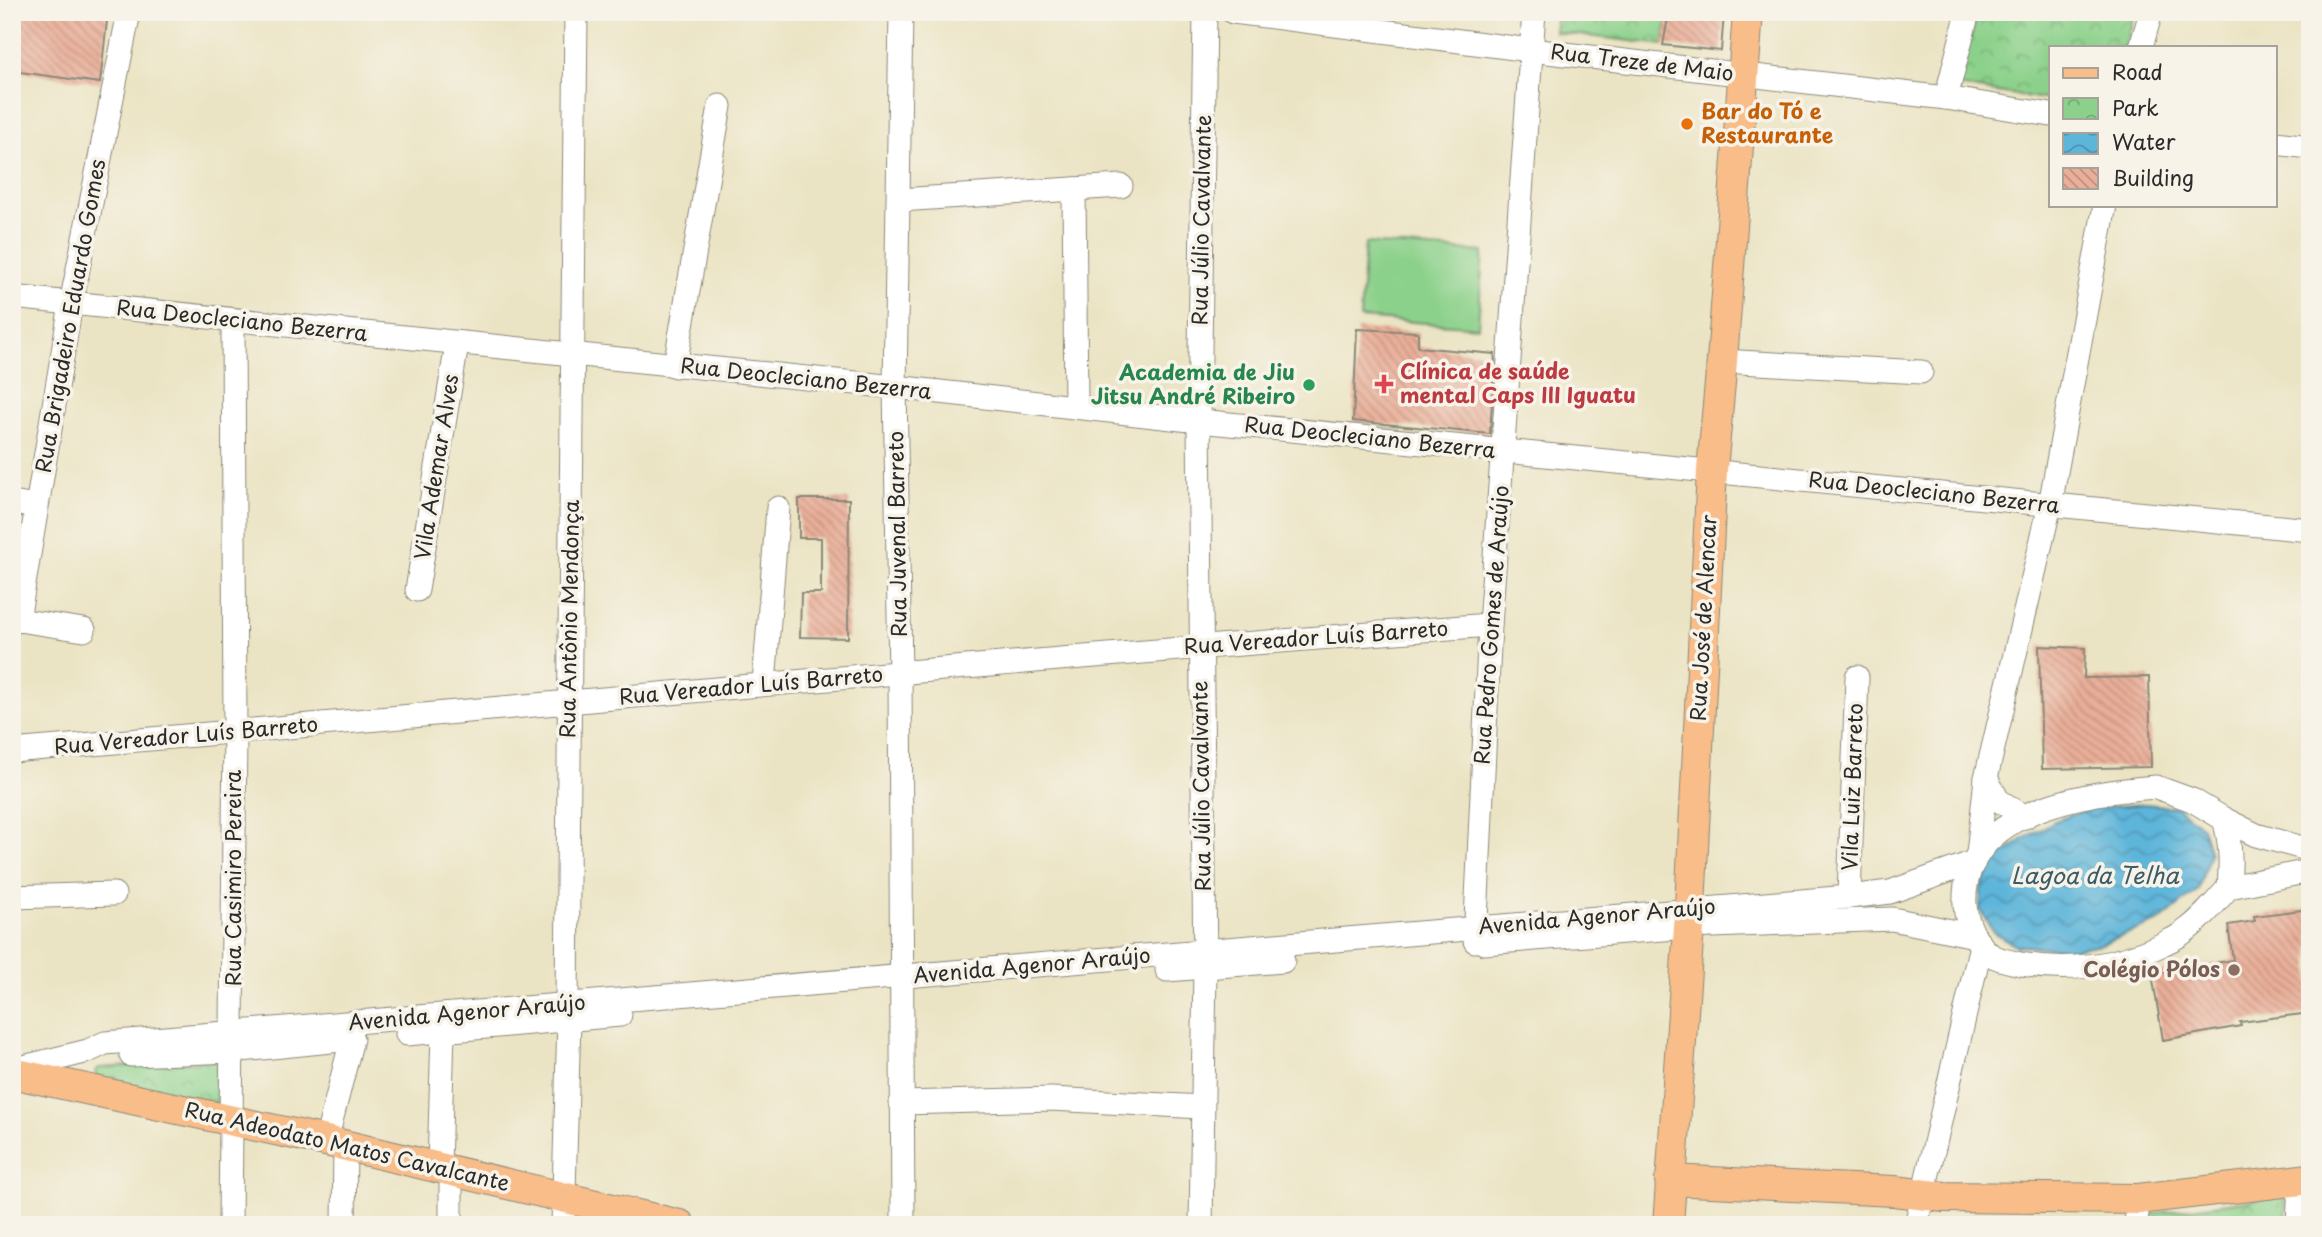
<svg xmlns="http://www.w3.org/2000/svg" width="2322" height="1237" viewBox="0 0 2322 1237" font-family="'Playpen Sans',sans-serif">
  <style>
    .park { fill: url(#park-crowns); stroke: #5c7e5b; stroke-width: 2 }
    .pitch { fill: #8cd18b; stroke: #5c7e5b; stroke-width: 2 }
    .water { fill: url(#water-waves); stroke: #447082; stroke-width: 2 }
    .building { fill: url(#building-back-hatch) }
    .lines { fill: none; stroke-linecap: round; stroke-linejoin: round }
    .minor-casing { stroke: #8b8878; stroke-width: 25 }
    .major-casing { stroke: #8b8878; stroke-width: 32 }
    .minor { stroke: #fff; stroke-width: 23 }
    .major { stroke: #f8bd89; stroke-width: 30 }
    .food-dot { fill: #e8710a; stroke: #f7f3e8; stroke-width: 2.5 }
    .health-dot { fill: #e0444e; stroke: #f7f3e8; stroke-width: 2.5 }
    .leisure-dot { fill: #2e9e5b; stroke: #f7f3e8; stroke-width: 2.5 }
    .education-dot { fill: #8d6e63; stroke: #f7f3e8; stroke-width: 2.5 }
    .labels { text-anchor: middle; stroke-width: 7; stroke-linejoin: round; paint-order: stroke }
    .street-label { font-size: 21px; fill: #2b2b2b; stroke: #f7f3e8 }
    .food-label { font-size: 21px; font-weight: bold; fill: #c56008; stroke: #f7f3e8; text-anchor: start }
    .health-label { font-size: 21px; font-weight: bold; fill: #be3a42; stroke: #f7f3e8; text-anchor: start }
    .leisure-label { font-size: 21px; font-weight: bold; fill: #27864d; stroke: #f7f3e8; text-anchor: end }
    .education-label { font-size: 21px; font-weight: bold; fill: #785e54; stroke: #f7f3e8; text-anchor: end }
    .water-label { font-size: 23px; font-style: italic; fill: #3c5b68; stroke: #f7f3e8 }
  </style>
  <defs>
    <pattern id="park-crowns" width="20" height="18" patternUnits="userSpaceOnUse" patternTransform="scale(1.75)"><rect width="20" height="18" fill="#8cd18b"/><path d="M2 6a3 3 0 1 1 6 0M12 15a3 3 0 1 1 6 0" fill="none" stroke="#73aa72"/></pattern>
    <pattern id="water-waves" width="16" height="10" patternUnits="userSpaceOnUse" patternTransform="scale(1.75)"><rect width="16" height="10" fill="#5db5da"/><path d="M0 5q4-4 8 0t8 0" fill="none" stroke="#4d93b1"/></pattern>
    <pattern id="building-back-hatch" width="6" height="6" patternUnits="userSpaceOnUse" patternTransform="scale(1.75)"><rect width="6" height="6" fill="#eaaf99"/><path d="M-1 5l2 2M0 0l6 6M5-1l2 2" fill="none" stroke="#be8f7d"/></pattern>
  </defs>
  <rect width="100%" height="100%" fill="#f7f3e8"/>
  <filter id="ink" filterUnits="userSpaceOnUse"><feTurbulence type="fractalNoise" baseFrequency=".0143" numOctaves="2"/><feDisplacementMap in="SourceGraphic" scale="14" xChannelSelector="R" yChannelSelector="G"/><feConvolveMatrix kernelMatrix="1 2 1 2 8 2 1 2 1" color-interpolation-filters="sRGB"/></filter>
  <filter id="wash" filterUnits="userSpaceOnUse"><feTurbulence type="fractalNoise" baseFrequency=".00686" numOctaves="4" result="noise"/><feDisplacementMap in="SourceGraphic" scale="28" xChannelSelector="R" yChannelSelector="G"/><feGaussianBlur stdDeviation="1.57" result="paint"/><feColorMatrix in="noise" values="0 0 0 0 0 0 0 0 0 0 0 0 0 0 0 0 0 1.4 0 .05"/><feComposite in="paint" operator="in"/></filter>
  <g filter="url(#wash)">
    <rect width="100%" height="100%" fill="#ebe4c4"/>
    <g class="park">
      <path d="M 1557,12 L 1669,12 L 1663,45 L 1555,32 Z"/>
      <path d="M 1978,12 L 2135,12 L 2125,47 L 2051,47 L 2051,100 L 1957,86 Z"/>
      <path d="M 217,1060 L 217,1103 L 98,1079 L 95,1072 L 99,1068 Z"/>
      <path d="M 2285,1195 L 2287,1225 L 2142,1225 L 2143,1215 Z"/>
    </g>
    <path class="pitch" d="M 1365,243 L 1483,252 L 1478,327 L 1360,318 Z"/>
    <path class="water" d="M 2145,804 L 2177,807 L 2202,827 L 2210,853 L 2198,890 L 2160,921 L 2101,944 L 2073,949 L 2017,946 L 1993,932 L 1980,910 L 1981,887 L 1995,860 L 2022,840 L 2055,821 L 2092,808 Z"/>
    <g id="blocks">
      <g class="building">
        <path d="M 12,12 L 108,12 L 100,83 L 12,71 Z"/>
        <path d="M 1669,12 L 1724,13 L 1721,51 L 1663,45 Z"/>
        <path d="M 1357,329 L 1418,332 L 1418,347 L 1495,354 L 1490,434 L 1353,421 Z"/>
        <path d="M 799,499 L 849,499 L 848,638 L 800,637 L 801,593 L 821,593 L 821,538 L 799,538 Z"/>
        <path d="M 2039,646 L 2085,648 L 2084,678 L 2149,677 L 2151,767 L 2042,769 Z"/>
        <path d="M 2310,909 L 2310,1013 L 2240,1022 L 2241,1026 L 2163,1040 L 2152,974 L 2233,960 L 2228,925 L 2255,921 L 2254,916 Z"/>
      </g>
    </g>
  </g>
  <g filter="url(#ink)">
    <use href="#blocks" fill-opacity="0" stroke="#8b8878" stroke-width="2"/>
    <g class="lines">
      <g class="minor-casing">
        <g id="minor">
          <path d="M 901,12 L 895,387 L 900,673 L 903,1225"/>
          <path d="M 1233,12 L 1530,50 L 1946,98 L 2051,115"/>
          <path d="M 2141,47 L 2151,12"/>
          <path d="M 1946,98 L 1968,12"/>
          <path d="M 2275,143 L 2310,147"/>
          <path d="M 1074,189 L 1076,406"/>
          <path d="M 899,200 L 1121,186"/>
          <path d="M 12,297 L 895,387 L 1199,421 L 2310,530"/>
          <path d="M 1722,361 L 1921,372"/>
          <path d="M 675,366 L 720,106"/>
          <path d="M 12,503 L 36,507"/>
          <path d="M 417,590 L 457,344"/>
          <path d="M 18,620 L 71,304 L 129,12"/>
          <path d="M 12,623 L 18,620 L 84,630"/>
          <path d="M 764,683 L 778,508"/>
          <path d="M 12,751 C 505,709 997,661 1490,625"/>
          <path d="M 1986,778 L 1998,800 L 2025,817"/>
          <path d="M 2156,787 L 2192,800 L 2224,819 C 2231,843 2231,863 2229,887 C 2215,903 2201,920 2184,932 C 2177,938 2168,941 2161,945 C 2117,966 2069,972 2021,964 C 2012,962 1999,960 1991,955 C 1976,945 1966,922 1965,905 C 1960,810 2087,792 2156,787 Z"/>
          <path d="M 2224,819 L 2256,835 L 2310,850"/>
          <path d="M 1978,854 L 1986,778 L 2050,505 L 2105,205"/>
          <path d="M 2229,887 L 2310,871"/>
          <path d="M 12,897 L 114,894"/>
          <path d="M 1849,897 L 1857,677"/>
          <path d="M 1475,941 L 1490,625 L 1534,12"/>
          <path d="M 1484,943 L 1689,927 L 1892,919 L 1975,936"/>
          <path d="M 1167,970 L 1283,961"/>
          <path d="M 407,1034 L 620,1015"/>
          <path d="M 131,1055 L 232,1051 L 341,1040"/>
          <path d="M 12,1070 L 88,1051 L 105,1043 L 1849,897 L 1890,892 L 1974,862"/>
          <path d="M 901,1103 L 1051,1099 L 1202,1107"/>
          <path d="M 326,1141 L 352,1039"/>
          <path d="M 439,1167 L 443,1031"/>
          <path d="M 230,1225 L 235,732 L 233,321"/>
          <path d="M 344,1225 L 345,1146"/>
          <path d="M 451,1225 L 451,1170"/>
          <path d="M 563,1225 L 569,1020 L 567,1004 C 568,673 574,343 576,12"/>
          <path d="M 1201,1225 L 1205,968 L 1199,421 L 1205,12"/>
          <path d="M 1916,1225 L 1981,945"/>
          <path d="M 2136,1225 L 2138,1199"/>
          <path d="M 2298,1225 L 2300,1181"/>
        </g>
      </g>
      <g class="major-casing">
        <g id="major">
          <path d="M 12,1073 L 326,1141 L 680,1225"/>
          <path d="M 1670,1180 L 1894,1191 L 1944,1197 L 2138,1199 L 2310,1179"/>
          <path d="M 1668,1225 L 1689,927 L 1712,470 L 1722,361 L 1748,12"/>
        </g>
      </g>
      <use href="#minor" class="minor"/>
      <use href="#major" class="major"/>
    </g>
  </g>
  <circle class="food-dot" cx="1687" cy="124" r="7"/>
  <path class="health-dot" d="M1380.5 373.5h7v7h7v7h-7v7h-7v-7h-7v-7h7z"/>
  <circle class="leisure-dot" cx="1309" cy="385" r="7"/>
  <circle class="education-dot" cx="2234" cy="970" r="7"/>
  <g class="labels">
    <g class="street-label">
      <text transform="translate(1642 63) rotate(7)" y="7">Rua Treze de Maio</text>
      <text transform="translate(1202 220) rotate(-89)" y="7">Rua Júlio Cavalvante</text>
      <text transform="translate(71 316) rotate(-80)" y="7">Rua Brigadeiro Eduardo Gomes</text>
      <text transform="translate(242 321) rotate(6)" y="7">Rua Deocleciano Bezerra</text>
      <text transform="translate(806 379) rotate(6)" y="7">Rua Deocleciano Bezerra</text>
      <text transform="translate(1370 438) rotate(6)" y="7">Rua Deocleciano Bezerra</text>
      <text transform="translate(437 467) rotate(-81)" y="7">Vila Ademar Alves</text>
      <text transform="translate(1934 493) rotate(6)" y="7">Rua Deocleciano Bezerra</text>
      <text transform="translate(898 534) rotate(-91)" y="7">Rua Juvenal Barreto</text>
      <text transform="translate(1704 618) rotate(-87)" y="7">Rua José de Alencar</text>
      <text transform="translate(570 619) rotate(-89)" y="7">Rua Antônio Mendonça</text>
      <text transform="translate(1492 625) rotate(-86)" y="7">Rua Pedro Gomes de Araújo</text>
      <text transform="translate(1316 638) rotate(-4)" y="7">Rua Vereador Luís Barreto</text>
      <text transform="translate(751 686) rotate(-5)" y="7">Rua Vereador Luís Barreto</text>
      <text transform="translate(186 736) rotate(-5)" y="7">Rua Vereador Luís Barreto</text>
      <text transform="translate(1202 786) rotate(-91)" y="7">Rua Júlio Cavalvante</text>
      <text transform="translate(1853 787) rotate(-88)" y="7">Vila Luiz Barreto</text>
      <text transform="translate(234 878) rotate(-90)" y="7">Rua Casimiro Pereira</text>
      <text transform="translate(1597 917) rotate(-5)" y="7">Avenida Agenor Araújo</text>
      <text transform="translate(1032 966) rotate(-5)" y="7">Avenida Agenor Araújo</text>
      <text transform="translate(467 1013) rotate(-5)" y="7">Avenida Agenor Araújo</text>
      <text transform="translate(347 1147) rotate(13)" y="7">Rua Adeodato Matos Cavalcante</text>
    </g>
    <g class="food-label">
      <text x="1701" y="119">Bar do Tó e<tspan x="1701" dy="24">Restaurante</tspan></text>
    </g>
    <g class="health-label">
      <text x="1400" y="379">Clínica de saúde<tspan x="1400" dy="24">mental Caps III Iguatu</tspan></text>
    </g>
    <g class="leisure-label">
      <text x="1295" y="380">Academia de Jiu<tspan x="1295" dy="24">Jitsu André Ribeiro</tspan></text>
    </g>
    <g class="education-label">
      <text x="2220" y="977">Colégio Pólos</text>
    </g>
    <g class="water-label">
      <text x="2095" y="884">Lagoa da Telha</text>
    </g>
  </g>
  <rect width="2322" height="1237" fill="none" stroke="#f7f3e8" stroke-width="42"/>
  <rect x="2049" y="46" width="228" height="161" fill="#f7f3e8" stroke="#a5a39c" stroke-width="2"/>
  <rect x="2063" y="68" width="35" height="10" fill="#f8bd89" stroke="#a5a39c" stroke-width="2"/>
  <text x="2112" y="80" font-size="21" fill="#2b2b2b">Road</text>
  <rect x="2063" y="98" width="35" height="21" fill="url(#park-crowns)" stroke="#a5a39c" stroke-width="2"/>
  <text x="2112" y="116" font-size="21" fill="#2b2b2b">Park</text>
  <rect x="2063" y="133" width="35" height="21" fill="url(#water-waves)" stroke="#a5a39c" stroke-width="2"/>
  <text x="2112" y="150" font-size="21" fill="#2b2b2b">Water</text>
  <rect x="2063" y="168" width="35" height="21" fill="url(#building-back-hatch)" stroke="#a5a39c" stroke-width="2"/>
  <text x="2112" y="186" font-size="21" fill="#2b2b2b">Building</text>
</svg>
